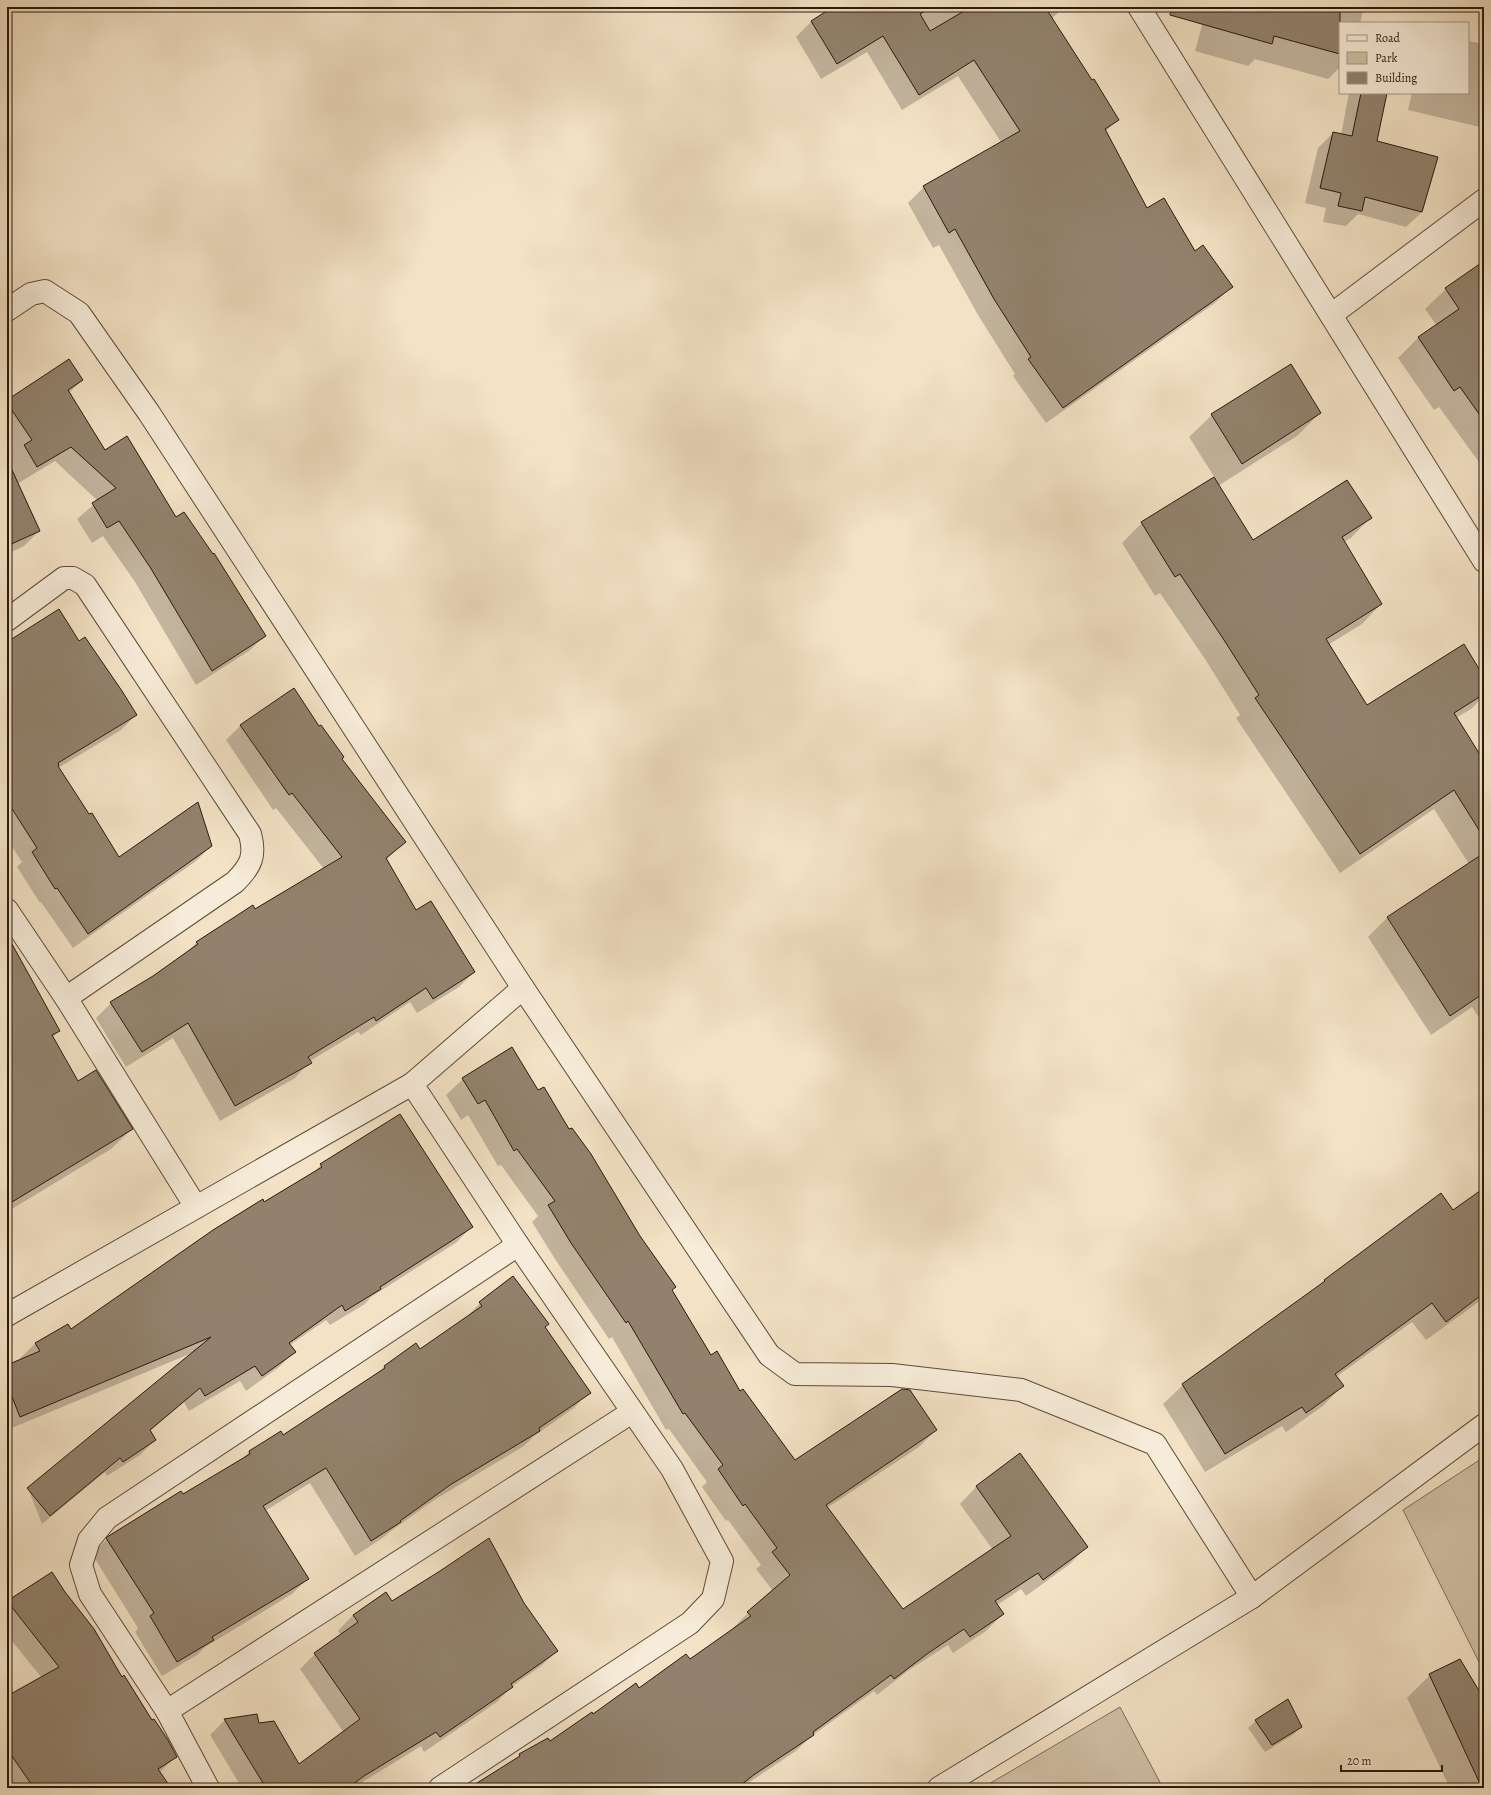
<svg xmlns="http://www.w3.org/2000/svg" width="1491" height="1795" viewBox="0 0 1491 1795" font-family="Alegreya,serif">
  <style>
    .green { fill: #d1c0a6; stroke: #7d6d5a }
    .shadow { fill: #0003 }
    .building { fill: #92826d; stroke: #291a0d }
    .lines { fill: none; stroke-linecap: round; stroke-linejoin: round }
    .minor-casing { stroke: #5c4c3b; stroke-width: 24 }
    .minor { stroke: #f7ecd9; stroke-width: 22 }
  </style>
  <rect width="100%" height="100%" fill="#f3e2c5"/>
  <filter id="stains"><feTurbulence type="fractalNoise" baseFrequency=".005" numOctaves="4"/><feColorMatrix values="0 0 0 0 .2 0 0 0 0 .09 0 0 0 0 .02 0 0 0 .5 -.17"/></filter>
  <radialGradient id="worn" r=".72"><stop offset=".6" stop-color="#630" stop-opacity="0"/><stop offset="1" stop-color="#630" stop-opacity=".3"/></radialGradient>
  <g class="green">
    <path d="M 1484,1457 L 1484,1672 L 1403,1510 Z"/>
    <path d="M 1120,1707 L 1163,1788 L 982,1788 Z"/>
  </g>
  <g class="shadow">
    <path d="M 835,7 L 1054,7 L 1058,13 L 1051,19 L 1117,120 L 1105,132 L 1146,210 L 1231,287 L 1215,303 L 1046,423 L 1013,376 L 1015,374 L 978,315 L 939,245 L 933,248 L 908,203 L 924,187 L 1001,142 L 958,76 L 902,110 L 867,52 L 821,79 L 796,37 L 812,21 Z"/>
    <path d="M 1207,7 L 1364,7 L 1360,23 L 1340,23 L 1340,67 L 1328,79 L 1255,59 L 1248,66 L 1195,51 Z"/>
    <path d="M 1468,41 L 1484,44 L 1484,128 L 1408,110 L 1412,93 L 1468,93 Z"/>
    <path d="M 1349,93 L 1386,93 L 1376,141 L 1437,157 L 1422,212 L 1406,227 L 1358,214 L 1346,226 L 1323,222 L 1326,208 L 1305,203 L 1318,148 L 1333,133 L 1341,135 Z"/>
    <path d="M 1484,263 L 1484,469 L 1439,407 L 1434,410 L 1398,358 L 1418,338 L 1437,326 L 1425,309 L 1446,289 Z"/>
    <path d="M 82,380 L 69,393 L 105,451 L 176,519 L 265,636 L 249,651 L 196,685 L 135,582 L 103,536 L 92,543 L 77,519 L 98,501 L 55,461 L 17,484 L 39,531 L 24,546 L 7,554 L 7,401 Z"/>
    <path d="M 1320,413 L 1297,436 L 1218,486 L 1252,542 L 1370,518 L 1351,538 L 1344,542 L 1381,604 L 1362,624 L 1328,645 L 1366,707 L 1484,679 L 1484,696 L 1471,709 L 1456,718 L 1484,763 L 1484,1025 L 1472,1007 L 1431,1035 L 1368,937 L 1387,918 L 1469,864 L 1434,809 L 1340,873 L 1236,718 L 1240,715 L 1205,659 L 1160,593 L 1155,596 L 1122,543 L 1142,523 L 1215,478 L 1189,437 L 1212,415 Z"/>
    <path d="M 79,642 L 136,715 L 121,730 L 58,768 L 119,858 L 211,846 L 196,861 L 73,948 L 41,902 L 40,903 L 17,867 L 22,862 L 7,839 L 7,643 Z"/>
    <path d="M 241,725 L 341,759 L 405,842 L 386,860 L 416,911 L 474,972 L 459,987 L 417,1013 L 410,1002 L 361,1035 L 358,1032 L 310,1061 L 295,1078 L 220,1121 L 173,1038 L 126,1067 L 96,1018 L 111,1003 L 154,976 L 184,955 L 197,942 L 324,869 L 276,808 L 273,810 L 226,740 Z"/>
    <path d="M 7,939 L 33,981 L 32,982 L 59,1031 L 52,1038 L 78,1083 L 132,1129 L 111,1149 L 7,1212 Z"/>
    <path d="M 463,1079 L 538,1092 L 569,1131 L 711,1356 L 795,1461 L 936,1430 L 919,1447 L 827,1508 L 903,1610 L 993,1550 L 960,1504 L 976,1487 L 1020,1455 L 1086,1547 L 1070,1564 L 1026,1596 L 1021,1589 L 997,1605 L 1003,1614 L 986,1631 L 953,1653 L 948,1645 L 909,1670 L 877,1695 L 874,1691 L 809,1738 L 796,1751 L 741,1788 L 470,1788 L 512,1762 L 520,1755 L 550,1743 L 689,1660 L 732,1630 L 732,1629 L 748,1613 L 773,1591 L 756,1569 L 761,1565 L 728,1520 L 726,1521 L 702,1487 L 707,1482 L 669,1429 L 666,1430 L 612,1337 L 609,1339 L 555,1259 L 532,1222 L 538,1216 L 501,1165 L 498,1166 L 468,1115 L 461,1120 L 446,1095 Z"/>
    <path d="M 321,1165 L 472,1226 L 457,1242 L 371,1297 L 365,1304 L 330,1325 L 326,1320 L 290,1345 L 294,1352 L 279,1367 L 246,1391 L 240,1381 L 189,1411 L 184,1402 L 150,1431 L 155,1440 L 140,1455 L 107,1476 L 105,1472 L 42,1524 L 29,1491 L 44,1475 L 192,1353 L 7,1430 L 7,1366 L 21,1360 L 20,1358 L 36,1343 L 70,1330 L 264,1203 L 312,1174 Z"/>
    <path d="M 1484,1189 L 1484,1298 L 1426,1340 L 1412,1322 L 1336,1377 L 1342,1386 L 1323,1406 L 1286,1432 L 1282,1426 L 1205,1472 L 1163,1404 L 1183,1385 L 1317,1288 L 1324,1281 L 1441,1195 L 1453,1211 Z"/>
    <path d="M 480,1303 L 548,1324 L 544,1328 L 589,1392 L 574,1408 L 534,1436 L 524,1446 L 434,1500 L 391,1531 L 384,1537 L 355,1556 L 310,1483 L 265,1511 L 307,1579 L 292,1594 L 205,1647 L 197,1655 L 162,1676 L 135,1632 L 138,1628 L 92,1554 L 107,1539 L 241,1460 L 249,1452 L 281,1433 L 283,1436 L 376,1375 L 385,1366 L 420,1351 L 465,1319 Z"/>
    <path d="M 48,1576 L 176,1756 L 159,1773 L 170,1788 L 9,1788 L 7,1785 L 7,1698 L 42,1678 L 7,1635 L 7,1602 Z"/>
    <path d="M 386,1593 L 392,1602 L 523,1604 L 557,1651 L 541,1666 L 511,1687 L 497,1702 L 424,1752 L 421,1746 L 353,1788 L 242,1788 L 210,1735 L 225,1720 L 258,1724 L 299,1766 L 344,1733 L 300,1669 L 315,1654 L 341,1635 L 338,1631 L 353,1615 Z"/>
    <path d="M 1430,1675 L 1484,1701 L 1484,1788 L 1441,1788 L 1447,1782 L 1407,1698 Z"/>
    <path d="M 1288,1700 L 1301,1726 L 1294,1734 L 1265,1752 L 1248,1728 L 1256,1721 Z"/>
  </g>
  <g class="building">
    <path d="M 833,7 L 932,7 L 920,14 L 930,31 L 971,7 L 1045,7 L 1092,80 L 1094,79 L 1119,120 L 1105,129 L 1147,208 L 1164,198 L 1195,251 L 1203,245 L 1233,287 L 1063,408 L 1028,359 L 1031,357 L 994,299 L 955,229 L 949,233 L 923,186 L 1020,131 L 974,60 L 919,95 L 883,36 L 837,64 L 811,21 Z"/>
    <path d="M 1171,7 L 1340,7 L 1340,54 L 1274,36 L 1272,44 L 1170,15 Z"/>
    <path d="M 1361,93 L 1387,93 L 1377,141 L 1438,157 L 1422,212 L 1365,197 L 1362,211 L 1338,206 L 1341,193 L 1320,188 L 1333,132 L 1352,136 Z"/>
    <path d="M 1484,261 L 1484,421 L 1460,387 L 1454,391 L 1418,337 L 1459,309 L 1445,288 Z"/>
    <path d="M 69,359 L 83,380 L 68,390 L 105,450 L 127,436 L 176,517 L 184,512 L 213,554 L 214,553 L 266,636 L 212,671 L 150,567 L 119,521 L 107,528 L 92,503 L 116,488 L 71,447 L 37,467 L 24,445 L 32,440 L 7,403 L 7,400 Z"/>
    <path d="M 1291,364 L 1321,413 L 1242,464 L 1211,414 Z"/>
    <path d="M 7,459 L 40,531 L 7,546 Z"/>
    <path d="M 1214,477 L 1253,540 L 1347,480 L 1372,518 L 1342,537 L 1382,604 L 1326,639 L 1367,705 L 1464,644 L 1484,677 L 1484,694 L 1454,713 L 1484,761 L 1484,838 L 1454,790 L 1360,854 L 1255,698 L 1259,695 L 1224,640 L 1180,574 L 1175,577 L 1141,522 Z"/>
    <path d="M 59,609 L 79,641 L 85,637 L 122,691 L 137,715 L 58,763 L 59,765 L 58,766 L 89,814 L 92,813 L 119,857 L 198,802 L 212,846 L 88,934 L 57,888 L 55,889 L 32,852 L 37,848 L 7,801 L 7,642 Z"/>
    <path d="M 294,688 L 319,726 L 321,725 L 344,757 L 342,759 L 406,842 L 386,858 L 416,910 L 431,901 L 475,972 L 433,999 L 426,988 L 376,1021 L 374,1017 L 308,1057 L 312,1063 L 235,1106 L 188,1023 L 142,1052 L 110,1002 L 153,976 L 198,944 L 196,942 L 253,905 L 255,909 L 342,857 L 292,793 L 289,795 L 240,725 Z"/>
    <path d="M 1484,853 L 1484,993 L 1450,1016 L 1387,917 Z"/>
    <path d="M 7,935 L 60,1031 L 52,1035 L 78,1081 L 96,1070 L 133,1129 L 7,1205 Z"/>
    <path d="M 512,1047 L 538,1090 L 544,1087 L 569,1129 L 572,1128 L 591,1154 L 640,1236 L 676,1287 L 672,1290 L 711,1355 L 717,1351 L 740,1391 L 743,1389 L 795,1460 L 902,1389 L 910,1390 L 937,1430 L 826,1505 L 903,1609 L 1011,1536 L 976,1486 L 1020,1453 L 1088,1547 L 1043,1580 L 1038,1573 L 995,1601 L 1004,1614 L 970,1637 L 964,1629 L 927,1654 L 894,1679 L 891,1675 L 813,1732 L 814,1735 L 755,1774 L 737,1788 L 469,1788 L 520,1756 L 519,1754 L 548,1738 L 550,1741 L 592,1712 L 593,1714 L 636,1683 L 639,1688 L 686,1654 L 690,1659 L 751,1616 L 747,1612 L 790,1575 L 772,1552 L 777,1548 L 745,1504 L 743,1506 L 718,1469 L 723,1465 L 685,1413 L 683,1414 L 628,1321 L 626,1323 L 571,1243 L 548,1205 L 555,1201 L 517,1149 L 514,1151 L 485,1100 L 478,1104 L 462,1078 Z"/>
    <path d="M 400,1114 L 473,1227 L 380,1287 L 381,1289 L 345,1311 L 342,1305 L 289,1343 L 296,1352 L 262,1376 L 255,1366 L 205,1396 L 200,1388 L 150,1430 L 156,1440 L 123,1462 L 120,1458 L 50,1516 L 27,1488 L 211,1337 L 20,1417 L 7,1384 L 7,1365 L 40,1351 L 35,1343 L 68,1324 L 71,1329 L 213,1230 L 263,1199 L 264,1202 L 322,1167 L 320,1164 Z"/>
    <path d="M 1484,1188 L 1484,1293 L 1446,1322 L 1432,1303 L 1335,1374 L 1344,1386 L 1306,1413 L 1302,1407 L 1225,1454 L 1182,1384 L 1325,1281 L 1324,1280 L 1441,1193 L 1453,1210 Z"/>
    <path d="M 513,1276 L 549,1324 L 545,1327 L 591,1393 L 539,1428 L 540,1431 L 450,1485 L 400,1521 L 401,1522 L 371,1541 L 326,1468 L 263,1506 L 309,1579 L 212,1637 L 214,1640 L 177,1662 L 150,1616 L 154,1613 L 106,1538 L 107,1537 L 181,1491 L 183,1494 L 250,1454 L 249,1451 L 281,1431 L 283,1435 L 385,1368 L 384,1366 L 416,1343 L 420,1349 L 482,1306 L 479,1302 Z"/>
    <path d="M 489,1538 L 524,1603 L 558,1651 L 511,1684 L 513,1687 L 440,1737 L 436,1732 L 364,1776 L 348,1788 L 266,1788 L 224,1719 L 257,1714 L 259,1723 L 274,1721 L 299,1764 L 360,1719 L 314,1653 L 358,1622 L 353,1615 L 386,1592 L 392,1601 L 440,1571 Z"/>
    <path d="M 52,1572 L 65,1592 L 94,1629 L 122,1677 L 124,1675 L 152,1720 L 154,1719 L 168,1740 L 177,1757 L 158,1769 L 171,1788 L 34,1788 L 7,1749 L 7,1696 L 59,1667 L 7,1601 Z"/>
    <path d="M 1460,1659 L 1484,1699 L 1484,1788 L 1482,1788 L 1429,1674 Z"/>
    <path d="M 1288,1699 L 1302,1727 L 1272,1745 L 1255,1720 Z"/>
  </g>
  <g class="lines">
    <g class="minor-casing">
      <g id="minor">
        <path d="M 1139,7 L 1484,561"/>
        <path d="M 7,310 L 31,294 L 45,291 L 79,313 L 149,413 L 523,988 L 769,1355 L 795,1374 L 892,1375 L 1021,1390 L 1155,1444 L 1252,1597"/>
        <path d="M 1331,315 L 1484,200"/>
        <path d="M 7,620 L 64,578 L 73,578 L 85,585 L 250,834 C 256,856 251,866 235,882 L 66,998"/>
        <path d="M 7,910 L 66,998 L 196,1207"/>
        <path d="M 7,1315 L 412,1084"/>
        <path d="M 167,1711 L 632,1412"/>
        <path d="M 208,1788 L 167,1711 L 90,1594 L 81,1565 L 89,1540 L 107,1518 L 518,1245"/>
        <path d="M 440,1788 L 690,1623 L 713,1599 L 722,1561 L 672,1469 L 518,1245 L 412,1084 L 523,988"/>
        <path d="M 939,1788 L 1252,1597 L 1484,1425"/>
      </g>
    </g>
    <use href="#minor" class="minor"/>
  </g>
  <rect width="1491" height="1795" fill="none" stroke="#f3e2c5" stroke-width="24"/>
  <rect x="8" y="8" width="1475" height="1779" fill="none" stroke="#291a0d" stroke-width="2"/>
  <rect x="12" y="12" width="1467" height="1771" fill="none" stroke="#291a0d"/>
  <rect x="1339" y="22" width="130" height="72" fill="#f7ecd9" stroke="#a59887"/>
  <rect x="1347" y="35" width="20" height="6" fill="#f7ecd9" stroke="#a59887"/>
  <text x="1375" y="42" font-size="12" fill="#291a0d">Road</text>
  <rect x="1347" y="52" width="20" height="12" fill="#d1c0a6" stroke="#a59887"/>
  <text x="1375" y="62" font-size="12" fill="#291a0d">Park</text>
  <rect x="1347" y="72" width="20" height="12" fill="#92826d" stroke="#a59887"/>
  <text x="1375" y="82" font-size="12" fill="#291a0d">Building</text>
  <path d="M1341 1765v6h101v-6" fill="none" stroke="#291a0d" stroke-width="2"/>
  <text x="1347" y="1765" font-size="12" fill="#291a0d" stroke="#f7ecd9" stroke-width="3" paint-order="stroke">20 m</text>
  <rect width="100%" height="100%" filter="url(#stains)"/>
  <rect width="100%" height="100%" fill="url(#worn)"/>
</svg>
